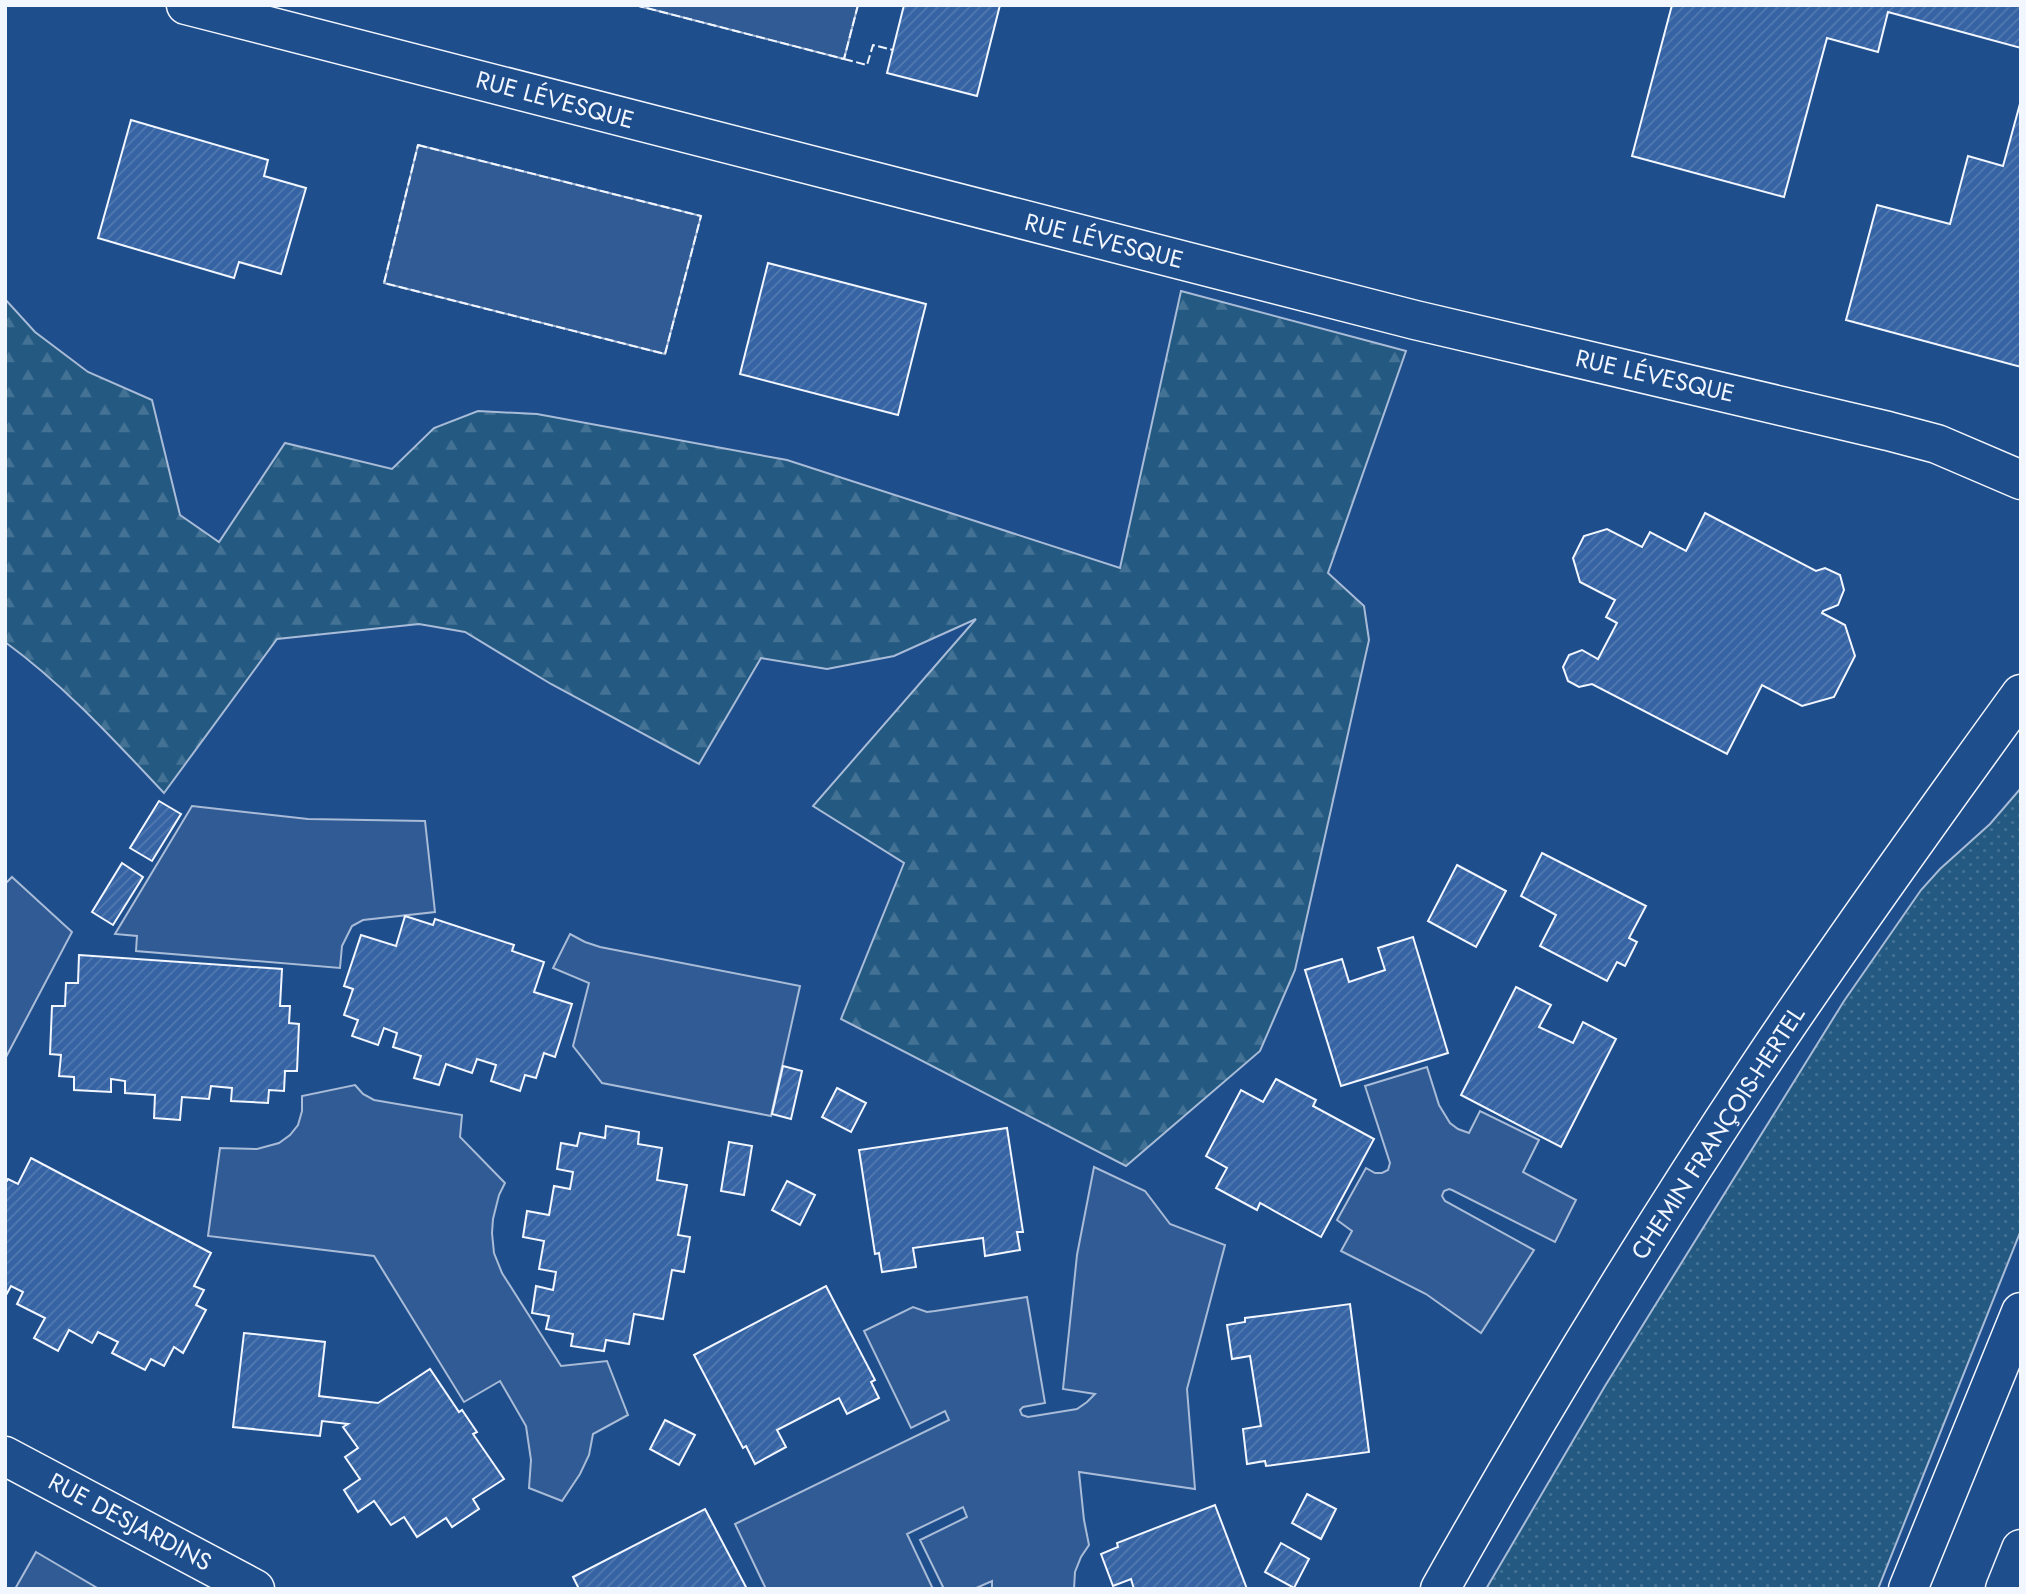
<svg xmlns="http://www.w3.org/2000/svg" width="2026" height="1594" viewBox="0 0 2026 1594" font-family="Jost,sans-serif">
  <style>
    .forest { fill: url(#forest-firs); stroke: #a8bbd7; stroke-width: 2 }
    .garden { fill: url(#garden-dots); stroke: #a8bbd7; stroke-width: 2 }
    .parking { fill: #305b95; stroke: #a8bbd7; stroke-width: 2 }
    .building { fill: url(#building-hatch); stroke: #f2f6ff; stroke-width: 2 }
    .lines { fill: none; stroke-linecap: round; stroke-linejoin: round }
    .minor-casing { stroke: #f2f6ff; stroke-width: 41 }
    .primary-casing { stroke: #f2f6ff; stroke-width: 41 }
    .minor { stroke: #1f4e8c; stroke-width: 38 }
    .primary { stroke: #1f4e8c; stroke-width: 38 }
    .fence { stroke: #f2f6ff; stroke-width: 2; stroke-dasharray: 9 3.5; stroke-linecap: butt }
    .labels { text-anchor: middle; stroke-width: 5; stroke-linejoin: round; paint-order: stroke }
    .street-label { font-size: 24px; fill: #f2f6ff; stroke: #1f4e8c }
  </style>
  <defs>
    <pattern id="forest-firs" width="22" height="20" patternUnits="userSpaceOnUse" patternTransform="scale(1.75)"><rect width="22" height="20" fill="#245a82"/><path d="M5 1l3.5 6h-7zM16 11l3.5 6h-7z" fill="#447295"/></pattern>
    <pattern id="garden-dots" width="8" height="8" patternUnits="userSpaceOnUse" patternTransform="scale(1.75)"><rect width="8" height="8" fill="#245a82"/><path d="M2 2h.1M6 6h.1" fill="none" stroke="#447295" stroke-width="1.8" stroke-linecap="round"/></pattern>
    <pattern id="building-hatch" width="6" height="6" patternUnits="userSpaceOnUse" patternTransform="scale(1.75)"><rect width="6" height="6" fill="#3563a3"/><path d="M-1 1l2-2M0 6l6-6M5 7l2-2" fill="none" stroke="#537ab1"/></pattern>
  </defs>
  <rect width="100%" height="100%" fill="#1f4e8c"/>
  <path class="forest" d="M 1181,291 L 1406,351 L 1328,573 L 1364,606 L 1369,640 L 1295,970 L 1260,1051 L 1126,1166 L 841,1019 L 904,863 L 813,806 L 976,619 L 894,656 L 827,669 L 761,658 L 699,764 L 551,684 L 465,632 L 419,624 L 277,639 L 164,793 C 114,740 64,685 5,642 L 5,299 L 35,332 L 88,372 L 152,400 L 180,515 L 219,542 L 285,443 L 392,469 L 434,428 L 478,411 L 537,414 L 787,460 L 1120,568 Z"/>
  <path class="garden" d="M 2021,788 L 2021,1230 L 1878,1589 L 1486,1589 L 1605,1386 L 1844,1001 L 1921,890 L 1940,869 L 1990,824 Z"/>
  <g class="parking">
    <path d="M 635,5 L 858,5 L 844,59 Z"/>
    <path d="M 418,145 L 701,216 L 665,354 L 384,283 Z"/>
    <path d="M 192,806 L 308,819 L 425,821 L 435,912 L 363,920 L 352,926 L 342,946 L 340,968 L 136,951 L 137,936 L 115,934 Z"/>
    <path d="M 12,877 L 72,932 L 5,1059 L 5,884 Z"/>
    <path d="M 570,934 L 585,942 L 600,947 L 800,986 L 771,1116 L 602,1083 L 573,1046 L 589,983 L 553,968 Z"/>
    <path d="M 1427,1067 L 1439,1105 L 1450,1123 L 1458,1129 L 1469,1133 L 1480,1111 L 1539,1140 L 1523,1172 L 1576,1200 L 1555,1242 L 1452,1190 L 1449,1189 L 1444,1191 L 1442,1196 L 1445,1201 L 1534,1250 L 1481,1333 L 1426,1294 L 1341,1251 L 1352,1231 L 1337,1220 L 1366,1168 L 1375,1173 L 1382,1173 L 1388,1170 L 1390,1163 L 1365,1086 Z"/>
    <path d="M 355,1085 L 363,1094 L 374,1100 L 462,1115 L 460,1137 L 505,1183 L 499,1195 L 493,1219 L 492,1233 L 494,1253 L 502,1273 L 561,1366 L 607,1361 L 628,1415 L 593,1434 L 589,1455 L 580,1474 L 562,1501 L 529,1488 L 531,1460 L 526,1426 L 500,1381 L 464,1402 L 374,1256 L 208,1236 L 220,1148 L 257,1149 L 279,1143 L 290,1135 L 298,1125 L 302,1111 L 302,1096 Z"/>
    <path d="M 1094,1167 L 1145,1191 L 1170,1224 L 1225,1245 L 1187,1389 L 1195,1489 L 1079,1472 L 1084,1520 L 1089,1545 L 1081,1557 L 1075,1572 L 1074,1589 L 992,1589 L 992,1581 L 974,1589 L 944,1589 L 920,1540 L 967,1517 L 963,1507 L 907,1534 L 933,1589 L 766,1589 L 735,1524 L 949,1420 L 945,1411 L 911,1428 L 864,1331 L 913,1307 L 927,1312 L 935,1311 L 1027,1297 L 1045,1403 L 1023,1407 L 1020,1410 L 1022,1415 L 1028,1417 L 1077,1409 L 1087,1402 L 1095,1394 L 1063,1389 L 1077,1255 Z"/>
    <path d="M 36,1552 L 99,1589 L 15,1589 Z"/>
  </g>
  <g class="building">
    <path d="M 904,5 L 1000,5 L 977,96 L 887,73 Z"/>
    <path d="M 1672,5 L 2021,5 L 2021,48 L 1888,12 L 1878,52 L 1827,38 L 1784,197 L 1632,156 Z"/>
    <path d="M 2021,100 L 2021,367 L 1846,320 L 1877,205 L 1950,224 L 1968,156 L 2003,166 Z"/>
    <path d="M 131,120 L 268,160 L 264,176 L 306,188 L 281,274 L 239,262 L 234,278 L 98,238 Z"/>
    <path d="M 768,263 L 926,304 L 898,415 L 740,374 Z"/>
    <path d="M 1705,513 L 1816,571 L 1825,568 L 1840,575 L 1844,590 L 1838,605 L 1823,611 L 1822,613 L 1845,625 L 1855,656 L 1834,697 L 1802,706 L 1762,685 L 1727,754 L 1592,684 L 1579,687 L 1568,681 L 1563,667 L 1569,655 L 1582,650 L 1598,659 L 1617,623 L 1606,617 L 1615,600 L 1580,582 L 1573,558 L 1584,536 L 1607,529 L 1642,547 L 1650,532 L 1686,551 Z"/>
    <path d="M 159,801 L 181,814 L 152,861 L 130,848 Z"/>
    <path d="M 1542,853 L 1646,906 L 1629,938 L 1637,942 L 1625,966 L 1617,962 L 1607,981 L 1540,946 L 1556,915 L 1521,896 Z"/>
    <path d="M 122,863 L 143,877 L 113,925 L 92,912 Z"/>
    <path d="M 1457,865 L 1506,891 L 1476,947 L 1428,921 Z"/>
    <path d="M 405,916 L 433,925 L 435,919 L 514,945 L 512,951 L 544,962 L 534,992 L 572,1004 L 555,1057 L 544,1053 L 536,1078 L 525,1075 L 520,1091 L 491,1081 L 496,1065 L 477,1059 L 472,1073 L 446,1064 L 439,1085 L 414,1078 L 421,1056 L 393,1047 L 397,1033 L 384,1028 L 378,1045 L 352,1036 L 358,1020 L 344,1015 L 353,989 L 344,986 L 361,935 L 396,946 Z"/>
    <path d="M 1413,937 L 1448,1053 L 1341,1086 L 1305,970 L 1342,959 L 1349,982 L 1385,970 L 1378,948 Z"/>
    <path d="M 79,955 L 282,969 L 280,1006 L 290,1006 L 289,1023 L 299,1024 L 297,1071 L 285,1071 L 284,1091 L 269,1090 L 268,1103 L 231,1101 L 232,1088 L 211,1086 L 209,1099 L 182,1097 L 180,1120 L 154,1118 L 155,1095 L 125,1093 L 125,1081 L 111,1079 L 111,1092 L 74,1090 L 74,1077 L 59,1076 L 61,1055 L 50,1054 L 52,1006 L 65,1006 L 66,983 L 78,983 Z"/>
    <path d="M 1516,987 L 1551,1005 L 1539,1027 L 1573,1043 L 1583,1022 L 1616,1039 L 1561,1147 L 1461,1095 Z"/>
    <path d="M 783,1066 L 802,1071 L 791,1119 L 772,1114 Z"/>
    <path d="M 1276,1079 L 1316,1100 L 1313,1106 L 1374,1139 L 1321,1237 L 1260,1203 L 1257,1210 L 1216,1188 L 1227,1168 L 1206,1156 L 1241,1090 L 1263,1102 Z"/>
    <path d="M 837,1088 L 866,1103 L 851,1132 L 822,1117 Z"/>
    <path d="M 606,1126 L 639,1132 L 638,1144 L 662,1148 L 657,1180 L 687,1185 L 678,1235 L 690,1237 L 684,1272 L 672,1270 L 663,1319 L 634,1314 L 629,1344 L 606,1340 L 604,1351 L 571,1346 L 573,1334 L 546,1329 L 549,1316 L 532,1313 L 536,1286 L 553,1290 L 556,1272 L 539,1269 L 544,1241 L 523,1237 L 527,1211 L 549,1215 L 554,1186 L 570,1189 L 573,1172 L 557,1169 L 561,1143 L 577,1146 L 580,1133 L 605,1138 Z"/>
    <path d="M 1007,1128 L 1023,1232 L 1017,1232 L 1020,1250 L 985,1256 L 983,1238 L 913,1248 L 916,1267 L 882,1272 L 879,1253 L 875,1254 L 859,1150 Z"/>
    <path d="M 729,1142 L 752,1146 L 744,1195 L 721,1191 Z"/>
    <path d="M 31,1158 L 211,1253 L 194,1286 L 204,1290 L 196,1305 L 206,1310 L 183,1353 L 174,1347 L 164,1366 L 151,1359 L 145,1370 L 112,1353 L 118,1342 L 98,1332 L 92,1343 L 69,1330 L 58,1351 L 34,1338 L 45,1318 L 17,1304 L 23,1292 L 11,1286 L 5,1297 L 5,1184 L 8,1179 L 18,1184 Z"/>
    <path d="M 787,1181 L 815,1195 L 800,1225 L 772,1210 Z"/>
    <path d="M 826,1286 L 875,1380 L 871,1382 L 879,1398 L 847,1414 L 839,1398 L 777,1430 L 786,1447 L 755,1464 L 746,1446 L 743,1448 L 694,1355 Z"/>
    <path d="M 1350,1304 L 1369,1452 L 1266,1466 L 1265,1461 L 1247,1464 L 1243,1429 L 1261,1426 L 1250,1356 L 1232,1359 L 1227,1325 L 1245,1322 L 1245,1318 Z"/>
    <path d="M 244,1333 L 325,1342 L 319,1396 L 378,1403 L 430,1369 L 459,1412 L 462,1410 L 477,1432 L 473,1434 L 504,1479 L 473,1499 L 479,1509 L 452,1527 L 446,1518 L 417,1537 L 404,1517 L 391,1525 L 374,1501 L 358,1512 L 344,1490 L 360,1479 L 345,1457 L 358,1448 L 343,1427 L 348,1424 L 322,1421 L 320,1436 L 233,1427 Z"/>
    <path d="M 665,1420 L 695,1435 L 679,1465 L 650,1449 Z"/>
    <path d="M 1307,1494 L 1336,1509 L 1321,1539 L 1292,1523 Z"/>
    <path d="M 1215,1505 L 1247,1589 L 1134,1589 L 1131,1579 L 1113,1586 L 1101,1554 L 1118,1547 L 1117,1543 Z"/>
    <path d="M 705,1509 L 747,1589 L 579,1589 L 573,1577 Z"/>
    <path d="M 1281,1543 L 1309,1559 L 1294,1588 L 1265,1572 Z"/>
  </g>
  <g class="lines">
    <g class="minor-casing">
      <g id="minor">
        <path d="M 186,5 L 1415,320 L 1888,431 L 1937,444 L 2021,480"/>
        <path d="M 5,1456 L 255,1589"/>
        <path d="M 1440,1589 C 1539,1413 1644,1240 1756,1071 C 1841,943 1931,818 2021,694"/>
      </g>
    </g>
    <g class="primary-casing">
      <g id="primary">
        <path d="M 1908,1589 L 2021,1312"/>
        <path d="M 2005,1589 L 2021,1549"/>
      </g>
    </g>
    <use href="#minor" class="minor"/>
    <use href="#primary" class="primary"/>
    <g class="fence">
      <path d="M 635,5 L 844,59 L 858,5"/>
      <path d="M 844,59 L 867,65 L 873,45 L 893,50"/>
      <path d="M 418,145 L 701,216 L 665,354 L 384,283 Z"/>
    </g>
  </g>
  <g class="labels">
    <g class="street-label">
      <text transform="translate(555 100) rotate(15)" y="8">RUE LÉVESQUE</text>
      <text transform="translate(1104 241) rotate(14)" y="8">RUE LÉVESQUE</text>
      <text transform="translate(1655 376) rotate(13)" y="8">RUE LÉVESQUE</text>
      <text transform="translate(1718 1133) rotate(-57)" y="8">CHEMIN FRANÇOIS-HERTEL</text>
      <text transform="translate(130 1522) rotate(28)" y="8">RUE DESJARDINS</text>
    </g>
  </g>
  <rect width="2026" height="1594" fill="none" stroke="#f2f6ff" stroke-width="14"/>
</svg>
